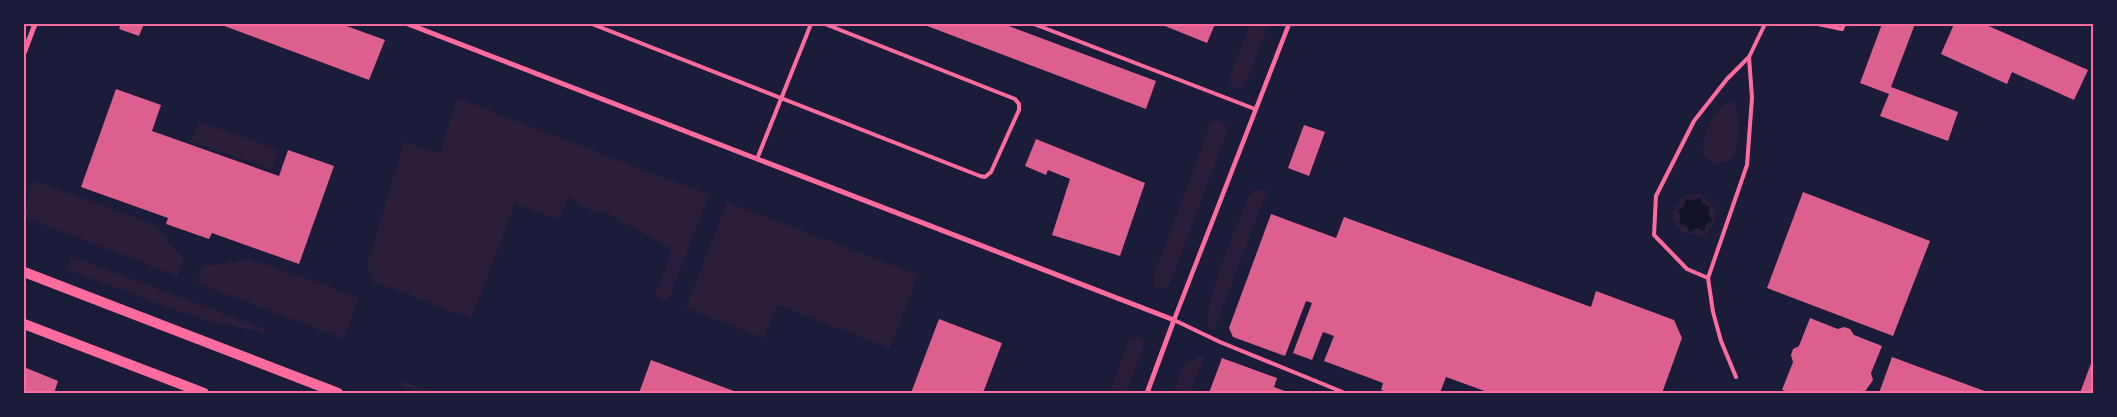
<svg xmlns="http://www.w3.org/2000/svg" width="2117" height="417" viewBox="0 0 2117 417" font-family="'Fira Sans',sans-serif">
  <style>
    .green { fill: #2a1e3b }
    .water { fill: #12122b }
    .building { fill: #dd5f8e }
    .lines { fill: none; stroke-linecap: round; stroke-linejoin: round }
    .service { stroke: #ff6b9d; stroke-width: 4 }
    .pedestrian { stroke: #ff6b9d; stroke-width: 4.5 }
    .minor { stroke: #ff6b9d; stroke-width: 5 }
    .secondary { stroke: #ff6b9d; stroke-width: 10 }
    .neatline { fill: none; stroke: #ff6b9d; stroke-width: 2 }
  </style>
  <rect width="100%" height="100%" fill="#1b1b3a"/>
  <g class="green">
    <path d="M 1250,24 L 1269,24 L 1245,85 L 1242,89 L 1232,87 L 1228,84 L 1229,78 Z"/>
    <path d="M 457,98 L 709,195 L 668,301 L 655,296 L 671,254 L 669,248 L 616,217 L 589,209 L 569,196 L 559,220 L 515,204 L 471,319 L 371,280 L 372,275 L 367,265 L 404,142 L 440,153 Z"/>
    <path d="M 1732,101 C 1744,114 1740,151 1727,162 L 1714,164 L 1704,156 C 1699,139 1714,106 1732,101 Z"/>
    <path d="M 1219,120 L 1227,127 L 1227,132 L 1170,284 L 1167,288 L 1156,288 L 1153,284 L 1153,278 L 1210,126 L 1213,121 Z"/>
    <path d="M 199,121 L 279,150 L 272,170 L 191,141 Z"/>
    <path d="M 34,181 L 152,223 L 184,260 L 178,276 L 24,217 L 24,210 Z"/>
    <path d="M 1258,189 L 1267,191 L 1214,330 L 1209,329 C 1200,309 1239,222 1248,198 L 1254,190 Z"/>
    <path d="M 1689,194 L 1701,194 L 1714,206 C 1718,220 1714,230 1701,236 L 1683,233 C 1668,221 1672,202 1689,194 Z"/>
    <path d="M 727,202 L 918,275 L 890,348 L 777,305 L 764,338 L 686,308 Z"/>
    <path d="M 71,256 L 265,329 L 264,333 L 194,317 L 66,269 Z"/>
    <path d="M 250,259 L 359,297 L 344,339 L 197,283 L 203,267 Z"/>
    <path d="M 1132,338 L 1139,338 L 1144,342 L 1143,348 L 1126,393 L 1109,393 L 1128,342 Z"/>
    <path d="M 1195,357 L 1204,357 L 1190,393 L 1173,393 L 1182,368 Z"/>
    <path d="M 402,381 L 436,393 L 415,393 L 400,385 Z"/>
  </g>
  <path class="water" d="M 1700,198 L 1703,204 L 1710,207 L 1708,214 L 1712,220 L 1706,224 L 1704,231 L 1696,228 L 1690,232 L 1686,226 L 1679,224 L 1681,217 L 1678,210 L 1684,206 L 1686,199 L 1693,201 Z"/>
  <g class="building">
    <path d="M 121,24 L 144,24 L 139,36 L 119,29 Z"/>
    <path d="M 219,24 L 341,24 L 385,40 L 369,80 Z"/>
    <path d="M 922,24 L 1003,24 L 1156,81 L 1146,109 Z"/>
    <path d="M 1160,24 L 1215,24 L 1207,43 Z"/>
    <path d="M 1882,24 L 1915,24 L 1891,87 L 1958,112 L 1948,141 L 1880,116 L 1889,94 L 1860,83 Z"/>
    <path d="M 1954,24 L 1984,24 L 2088,70 L 2074,100 L 2012,72 L 2007,84 L 1941,54 Z"/>
    <path d="M 116,89 L 161,105 L 152,131 L 279,176 L 288,150 L 334,166 L 299,264 L 212,233 L 209,239 L 166,224 L 168,218 L 81,187 Z"/>
    <path d="M 1304,125 L 1325,132 L 1309,176 L 1288,168 Z"/>
    <path d="M 1036,139 L 1145,183 L 1120,256 L 1052,235 L 1070,179 L 1048,170 L 1046,175 L 1025,166 Z"/>
    <path d="M 1803,192 L 1930,241 L 1893,336 L 1767,288 Z"/>
    <path d="M 1271,214 L 1336,238 L 1344,217 L 1591,307 L 1596,291 L 1674,320 L 1682,338 L 1662,393 L 1490,393 L 1446,377 L 1440,393 L 1390,393 L 1381,390 L 1383,383 L 1324,361 L 1334,336 L 1323,332 L 1312,360 L 1293,353 L 1312,303 L 1306,301 L 1285,356 L 1233,337 L 1229,328 Z"/>
    <path d="M 1810,318 L 1838,329 L 1844,327 L 1850,329 L 1854,335 L 1882,346 L 1871,373 L 1873,380 L 1864,393 L 1791,393 L 1782,390 L 1793,362 L 1791,355 L 1793,349 L 1799,346 Z"/>
    <path d="M 939,319 L 1002,343 L 983,393 L 911,393 Z"/>
    <path d="M 1892,357 L 1990,393 L 1879,393 Z"/>
    <path d="M 1222,358 L 1277,378 L 1274,387 L 1290,393 L 1209,393 Z"/>
    <path d="M 2093,358 L 2093,393 L 2080,393 Z"/>
    <path d="M 651,360 L 739,393 L 639,393 Z"/>
    <path d="M 24,367 L 58,381 L 54,393 L 24,393 Z"/>
  </g>
  <g class="lines">
    <g class="service">
      <path d="M 592,24 L 980,176 L 985,177 L 991,172 L 1019,110 L 1019,104 L 1015,99 L 825,24"/>
      <path d="M 1034,24 L 1255,109"/>
      <path d="M 1818,24 L 1842,29 L 1844,24"/>
      <path d="M 757,159 L 811,24"/>
      <path d="M 1708,278 L 1687,269 L 1654,235 L 1656,196 L 1694,121 L 1727,79 L 1749,57 L 1765,24"/>
      <path d="M 1174,320 L 1220,342 L 1345,393"/>
      <path d="M 1736,377 L 1721,341 L 1713,312 L 1708,278 L 1747,165 L 1752,98 L 1749,57"/>
    </g>
    <path class="pedestrian" d="M 1174,320 L 1289,24"/>
    <g class="minor">
      <path d="M 408,24 L 1174,320 L 1147,393"/>
      <path d="M 24,53 L 35,24"/>
    </g>
    <g class="secondary">
      <path d="M 24,272 L 338,393"/>
      <path d="M 24,324 L 204,393"/>
    </g>
  </g>
  <rect width="2117" height="417" fill="none" stroke="#1b1b3a" stroke-width="50"/>
  <rect x="25" y="25" width="2067" height="367" class="neatline"/>
</svg>
